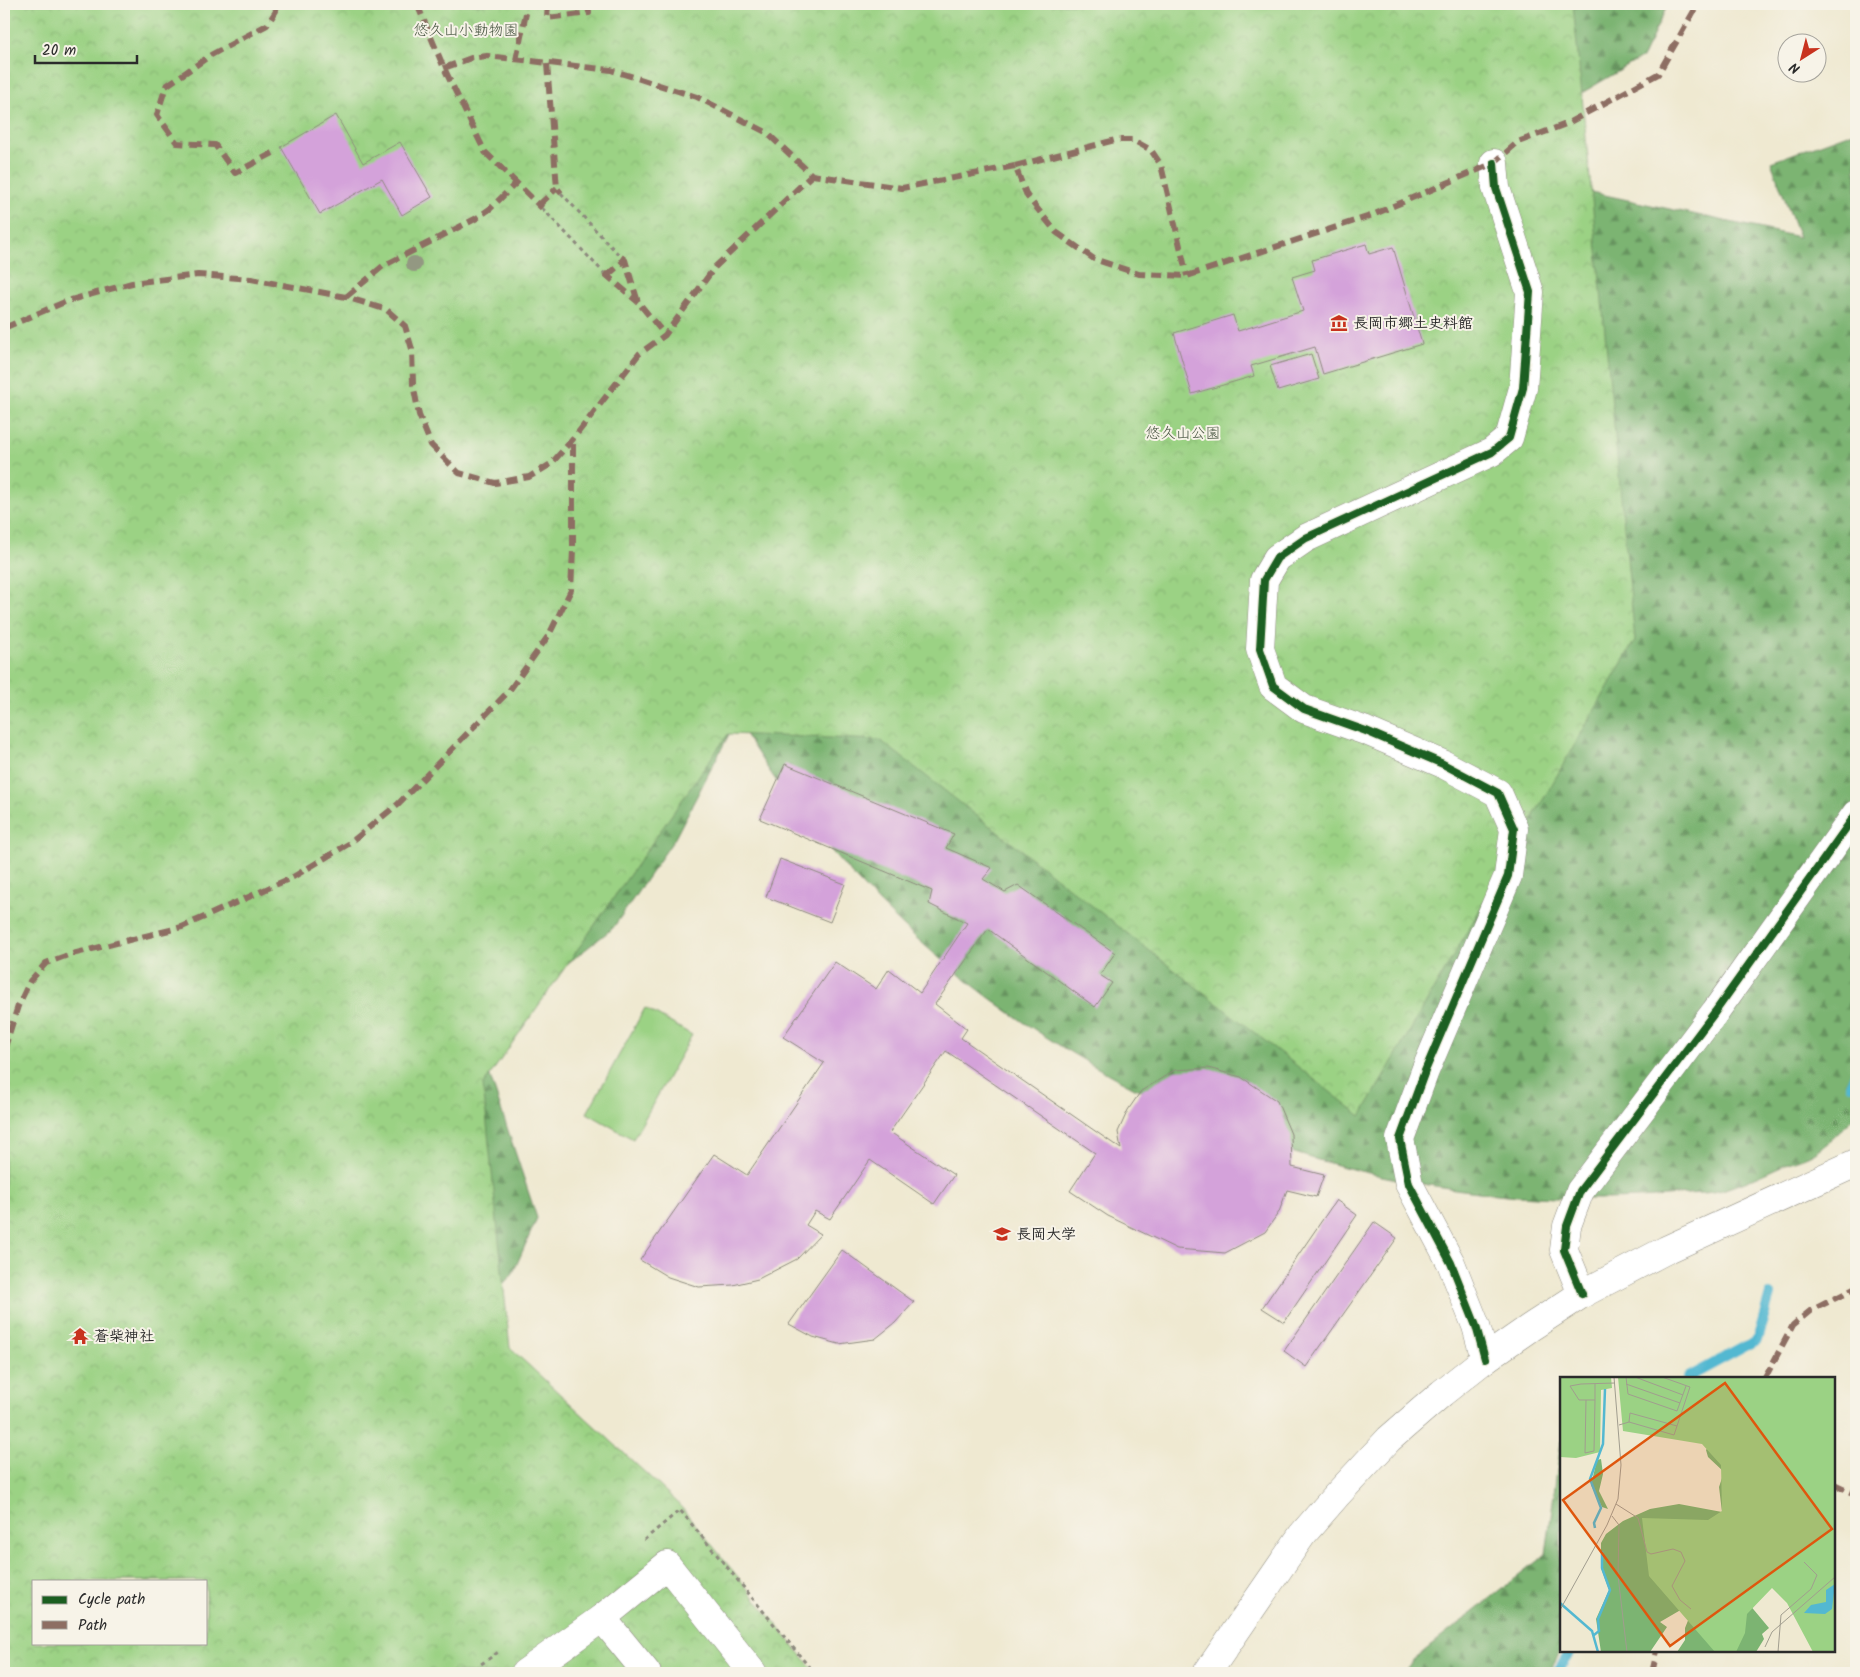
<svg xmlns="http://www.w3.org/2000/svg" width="1860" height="1677" viewBox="0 0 1860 1677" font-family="Kalam,'Klee One',sans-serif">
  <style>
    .green { fill: #9bd284; stroke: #637e58 }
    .forest { fill: url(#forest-firs); stroke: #54704e }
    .park { fill: url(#park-crowns); stroke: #637e58; fill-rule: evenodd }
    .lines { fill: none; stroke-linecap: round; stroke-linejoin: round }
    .stream { stroke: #53b8d1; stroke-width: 10 }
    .building { fill: #d4a2da }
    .minor-casing { stroke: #8d8a7e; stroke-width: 29 }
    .path { stroke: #8d8a7e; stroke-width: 3; stroke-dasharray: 4 4; stroke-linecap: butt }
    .minor { stroke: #fff; stroke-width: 28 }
    .quiet { stroke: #8d6e63; stroke-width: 6; stroke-dasharray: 12 6; stroke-linecap: butt }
    .cycleway-casing { stroke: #f7f3e8; stroke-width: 11 }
    .cycleway { stroke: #1b5e20; stroke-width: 8 }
    .tree { fill: #939882 }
    .labels { text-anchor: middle; stroke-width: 4; stroke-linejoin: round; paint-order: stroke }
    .park-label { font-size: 15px; fill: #475541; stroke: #f7f3e8 }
    .poi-label { font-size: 15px; font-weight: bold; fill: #2b2b2b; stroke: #f7f3e8; text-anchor: start }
    .inset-river { fill: none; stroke: #53b8d1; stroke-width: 2.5 }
    .inset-road { fill: none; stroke: #a19d8f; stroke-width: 1 }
    .view { fill: #df570e; fill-opacity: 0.15; stroke: #df570e; stroke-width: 2.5 }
    .inset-edge { fill: none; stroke: #2b2b2b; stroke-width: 2.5 }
  </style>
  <defs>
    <pattern id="forest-firs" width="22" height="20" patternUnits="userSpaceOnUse" patternTransform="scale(1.25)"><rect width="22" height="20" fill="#7cb472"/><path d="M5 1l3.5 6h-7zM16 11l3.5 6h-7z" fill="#66935e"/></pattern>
    <pattern id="park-crowns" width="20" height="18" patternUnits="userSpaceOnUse" patternTransform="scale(1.25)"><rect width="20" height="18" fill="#9bd284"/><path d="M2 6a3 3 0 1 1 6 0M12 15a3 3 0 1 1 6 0" fill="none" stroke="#86b472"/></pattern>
  </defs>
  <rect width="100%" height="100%" fill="#f7f3e8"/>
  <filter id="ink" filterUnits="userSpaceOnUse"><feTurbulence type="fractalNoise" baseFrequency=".02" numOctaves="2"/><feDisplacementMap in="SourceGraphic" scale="10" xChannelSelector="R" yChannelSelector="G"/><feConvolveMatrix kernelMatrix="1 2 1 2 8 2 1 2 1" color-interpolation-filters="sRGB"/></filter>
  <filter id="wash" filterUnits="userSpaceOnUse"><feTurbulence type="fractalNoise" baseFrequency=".0096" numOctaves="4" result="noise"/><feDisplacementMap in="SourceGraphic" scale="20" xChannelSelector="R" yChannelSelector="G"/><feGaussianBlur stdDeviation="1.12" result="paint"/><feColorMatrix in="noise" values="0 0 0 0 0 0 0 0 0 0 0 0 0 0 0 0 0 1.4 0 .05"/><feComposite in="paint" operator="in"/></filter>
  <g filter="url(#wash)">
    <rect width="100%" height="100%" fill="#efe9d1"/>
    <path class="green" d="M 645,1008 L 692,1035 L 633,1139 L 587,1113 Z"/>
    <g class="forest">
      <path d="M 622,4 L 1668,4 L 1643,57 L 1515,132 L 1548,209 L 1591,192 L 1799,237 L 1771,162 L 1856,131 L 1856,1115 C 1844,1127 1831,1142 1817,1151 C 1807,1158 1792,1161 1781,1166 C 1763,1174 1745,1183 1726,1189 C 1714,1193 1700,1193 1687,1194 C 1643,1199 1600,1200 1556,1198 C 1293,1188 1041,1074 860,883 C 829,849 799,813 773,776 C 760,758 749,739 736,721 L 675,838 L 613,928 L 499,1017 L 487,1067 L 537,1218 L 513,1273 L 497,1291 L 4,670 L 4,413 Z"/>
      <path d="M 1561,1441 L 1561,1651 L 1548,1673 L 1403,1673 L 1413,1660 L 1546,1554 Z"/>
    </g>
    <path class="park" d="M 4,4 L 1573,4 L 1635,640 L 1361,1116 L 880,740 L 728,734 L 483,1085 L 510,1348 L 677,1502 L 816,1673 L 4,1673 ZM 34,1581 L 206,1581 L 206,1643 L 34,1643 Z"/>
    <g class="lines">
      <g class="stream">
        <path d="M 1850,1085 L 1856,1073"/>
        <path d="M 1687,1378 L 1757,1340 L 1770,1295"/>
        <path d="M 1556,1673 L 1571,1651"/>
      </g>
    </g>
    <g id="blocks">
      <g class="building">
        <path d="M 336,115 L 363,163 L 400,142 L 432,197 L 402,215 L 382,179 L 320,214 L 281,147 Z"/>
        <path d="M 1366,244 L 1369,254 L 1393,247 L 1422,344 L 1323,374 L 1315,347 L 1251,366 L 1254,376 L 1192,394 L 1174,333 L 1233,315 L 1238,331 L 1303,311 L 1292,277 L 1315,270 L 1312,260 Z"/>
        <path d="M 1311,354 L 1319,379 L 1278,391 L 1270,366 Z"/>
        <path d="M 785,764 L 954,834 L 946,848 L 992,868 L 983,879 L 1005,892 L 1018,885 L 1115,953 L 1100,975 L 1112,983 L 1095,1007 L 988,929 L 935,1004 L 967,1029 L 961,1038 L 1121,1149 L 1118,1132 L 1128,1110 L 1141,1091 L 1175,1070 L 1208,1068 L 1241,1077 L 1277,1101 L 1291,1134 L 1292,1167 L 1324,1175 L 1316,1197 L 1287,1190 L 1279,1212 L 1265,1232 L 1225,1253 L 1177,1249 L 1108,1216 L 1070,1191 L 1095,1153 L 946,1051 L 890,1132 L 954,1175 L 934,1204 L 870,1160 L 830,1219 L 815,1211 L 806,1225 L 821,1234 L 797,1259 L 758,1279 L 733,1285 L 699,1287 L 668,1277 L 640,1260 L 714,1154 L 747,1175 L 824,1063 L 783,1037 L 835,962 L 876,989 L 889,969 L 920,993 L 967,923 L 929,904 L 932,891 L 760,819 Z"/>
        <path d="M 780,859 L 845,884 L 830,922 L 766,897 Z"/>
        <path d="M 1336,1200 L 1357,1215 L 1284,1322 L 1262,1308 Z"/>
        <path d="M 1374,1222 L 1397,1238 L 1306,1367 L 1284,1351 Z"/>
        <path d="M 842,1250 L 914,1302 L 895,1323 L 875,1339 L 839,1344 L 813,1337 L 789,1324 Z"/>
      </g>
    </g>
  </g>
  <g filter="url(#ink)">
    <use href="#blocks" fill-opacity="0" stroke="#8d8a7e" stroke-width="1"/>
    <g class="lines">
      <g class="minor-casing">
        <g id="minor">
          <path d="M 1582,1294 L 1564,1250 L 1567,1226 L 1580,1191 L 1715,1012 L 1856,814"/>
          <path d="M 1485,1359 L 1476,1326 L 1451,1263 L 1409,1184 L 1400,1139 L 1425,1071 L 1508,876 L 1514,829 L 1498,793 L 1443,764 L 1366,731 L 1304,709 L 1273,686 L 1260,649 L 1264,580 L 1277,558 L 1306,538 L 1492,452 L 1509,438 L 1523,388 L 1530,292 L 1496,188 L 1494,163"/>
          <path d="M 602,1618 L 647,1673"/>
          <path d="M 525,1673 L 602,1618 L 667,1565 L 753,1673"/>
          <path d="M 1207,1673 L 1302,1535 L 1336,1496 L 1389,1439 L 1442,1393 L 1485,1359 L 1531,1327 L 1582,1294 L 1666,1250 L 1856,1163"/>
        </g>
      </g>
      <g class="path">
        <path d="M 561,193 L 621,257"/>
        <path d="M 542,208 L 604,273"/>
        <path d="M 644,1540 L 680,1510 L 814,1673"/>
        <path d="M 468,1673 L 500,1651"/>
      </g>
      <use href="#minor" class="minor"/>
      <g class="quiet">
        <path d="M 417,4 L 444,68 L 485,152 L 542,208"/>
        <path d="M 548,4 L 547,18 L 589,13 L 588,4"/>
        <path d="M 516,60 L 528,4"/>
        <path d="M 547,64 L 557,188 L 561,193"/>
        <path d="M 444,68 L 471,58 L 487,56 L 611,70 L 697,97 L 766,132 L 812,175 L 902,188 L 1015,166 L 1027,196 L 1056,232 L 1094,259 L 1139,274 L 1187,276 L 1370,216 L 1494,163 L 1518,142 L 1566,124 L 1658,74 L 1698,4"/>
        <path d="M 273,153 L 235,173 L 215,145 L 177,143 L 157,115 L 166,86 L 211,55 L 267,25 L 276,11 L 275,4"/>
        <path d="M 1015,166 L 1115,140 L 1133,140 L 1151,150 L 1161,165 L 1187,276"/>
        <path d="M 539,205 L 557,188"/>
        <path d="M 621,257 L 625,260 L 638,302 L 665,335"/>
        <path d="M 604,273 L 638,302"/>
        <path d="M 607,276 L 625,260"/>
        <path d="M 346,297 L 383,266 L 477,218 L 491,208 L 516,183"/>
        <path d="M 4,328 L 67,301 L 132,283 L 198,275 L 251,279 L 346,297 L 387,310 L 405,326 L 412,349 L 413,384 L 419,415 L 431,445 L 459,473 L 495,483 L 529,477 L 551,464 L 573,439 L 639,354 L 665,335 L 715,267 L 812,175"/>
        <path d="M 4,1050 L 18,1006 L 30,981 L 46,963 L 68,955 L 182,927 L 293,877 L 350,843 L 398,804 L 509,691 L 549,635 L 571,590 L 573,550 L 573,439"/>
        <path d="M 1765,1378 L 1793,1325 L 1810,1311 L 1856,1288"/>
        <path d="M 1834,1484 L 1856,1494"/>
        <path d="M 1652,1673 L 1657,1651"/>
      </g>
      <g class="cycleway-casing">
        <g id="cycleway">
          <path d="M 1582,1294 L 1564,1250 L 1567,1226 L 1580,1191 L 1715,1012 L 1856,814"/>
          <path d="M 1485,1359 L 1476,1326 L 1451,1263 L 1409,1184 L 1400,1139 L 1425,1071 L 1508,876 L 1514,829 L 1498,793 L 1443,764 L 1366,731 L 1304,709 L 1273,686 L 1260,649 L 1264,580 L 1277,558 L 1306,538 L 1492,452 L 1509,438 L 1523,388 L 1530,292 L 1496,188 L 1494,163"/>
        </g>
      </g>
      <use href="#cycleway" class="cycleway"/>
    </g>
    <circle class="tree" cx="414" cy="264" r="8"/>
  </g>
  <defs>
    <g id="museum-bare" transform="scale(1.35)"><path d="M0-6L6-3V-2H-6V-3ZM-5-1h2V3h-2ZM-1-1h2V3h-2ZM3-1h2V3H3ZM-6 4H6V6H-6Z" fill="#c8321e" stroke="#f7f3e8" stroke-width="2.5" paint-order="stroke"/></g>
    <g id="university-bare" transform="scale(1.35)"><path d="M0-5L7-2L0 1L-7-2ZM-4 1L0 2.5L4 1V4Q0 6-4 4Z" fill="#c8321e" stroke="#f7f3e8" stroke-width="2.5" paint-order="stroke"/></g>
    <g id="temple-bare" transform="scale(1.35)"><path d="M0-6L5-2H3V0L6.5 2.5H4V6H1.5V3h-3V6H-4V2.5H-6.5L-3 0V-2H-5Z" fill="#c8321e" stroke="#f7f3e8" stroke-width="2.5" paint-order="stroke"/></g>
  </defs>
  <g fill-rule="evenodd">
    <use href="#museum-bare" x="1339" y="323"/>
    <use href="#university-bare" x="1002" y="1234"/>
    <use href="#temple-bare" x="80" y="1336"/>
  </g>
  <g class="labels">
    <g class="park-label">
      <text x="466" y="35">悠久山小動物園</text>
      <text x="1183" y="438">悠久山公園</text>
    </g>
    <g class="poi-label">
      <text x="1353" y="328">長岡市郷土史料館</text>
      <text x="1016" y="1239">長岡大学</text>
      <text x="94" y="1341">蒼柴神社</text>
    </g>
  </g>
  <g transform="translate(1560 1377)">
    <rect width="275" height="275" fill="#efe9d1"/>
    <path d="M 0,0 L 51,0 L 52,11 L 41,13 L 40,75 L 16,81 L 0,80 Z" fill="#9bd284"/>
    <path d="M 159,53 L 189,227 L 209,251 L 202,257 L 204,262 L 196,275 L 117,275 L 125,263 L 125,251 L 131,236 L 124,231 L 100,245 L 107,250 L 90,275 L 41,275 L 36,242 L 49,213 L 41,191 L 41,166 L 46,157 L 63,144 L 90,132 L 119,127 L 162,135 L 159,110 L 164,95 L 148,80 L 146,73 ZM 41,82 L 43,97 L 39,114 L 48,132 L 42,130 L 31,108 L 37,83 Z" fill="#7cb472"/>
    <path d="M 58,0 L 275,0 L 275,275 L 253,275 L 227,226 L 212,211 L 187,237 L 185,256 L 176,275 L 155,275 L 89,199 L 82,141 L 148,143 L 162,134 L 161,88 L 142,67 L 63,54 Z" fill="#9bd284"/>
    <path d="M 275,207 L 272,232 L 265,237 L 244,236 L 251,228 L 266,225 L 266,213 Z" fill="#53b8d1"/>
    <path class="inset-river" d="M 35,151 L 34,146 L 41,131 L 30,102 L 43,67 L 45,12M 0,226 L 32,254 L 38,275M 34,258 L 39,254 L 38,242 L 50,213 L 42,191 L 42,174"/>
    <path class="inset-road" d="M 66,0 L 68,17 L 117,34 L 126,9M 75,0 L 123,18M 35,7 L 35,23 L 19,23 L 10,9 L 21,7 L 55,6M 66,7 L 120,26M 26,23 L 25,76 L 34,74 L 35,23M 69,45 L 70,36 L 117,49M 59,48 L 69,45 L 114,58 L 130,10 L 102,0M 56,127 L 78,141 L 87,175 L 91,177 L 113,172 L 121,175 L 125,184 L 112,209 L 120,223 L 131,232M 52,139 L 59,148 L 58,199 L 67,275M 0,233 L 47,148 L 58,122 L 61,88 L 54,0M 205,270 L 212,255 L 275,200M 218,275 L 221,238 L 251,212 L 257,198 L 244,185"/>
    <path class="view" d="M 165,6 L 272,152 L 110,269 L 3,123 Z"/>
    <rect width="275" height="275" class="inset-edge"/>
  </g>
  <rect width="1860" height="1677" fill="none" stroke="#f7f3e8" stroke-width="20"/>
  <rect x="32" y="1580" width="175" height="65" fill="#f7f3e8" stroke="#a5a39c"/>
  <rect x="42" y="1596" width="25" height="8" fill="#1b5e20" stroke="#a5a39c"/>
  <text x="78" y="1604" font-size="15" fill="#2b2b2b">Cycle path</text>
  <rect x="42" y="1621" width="25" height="8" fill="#8d6e63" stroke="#a5a39c"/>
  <text x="78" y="1630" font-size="15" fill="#2b2b2b">Path</text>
  <g transform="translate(1802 58) rotate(216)"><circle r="24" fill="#f7f3e8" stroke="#a5a39c"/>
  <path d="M0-4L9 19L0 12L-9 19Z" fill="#c8321e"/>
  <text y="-8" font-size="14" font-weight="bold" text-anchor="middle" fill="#2b2b2b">N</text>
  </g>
  <path d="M35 55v8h102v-8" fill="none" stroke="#2b2b2b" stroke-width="2.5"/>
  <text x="42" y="55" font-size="15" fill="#2b2b2b" stroke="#f7f3e8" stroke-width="4" paint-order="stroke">20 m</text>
</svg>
